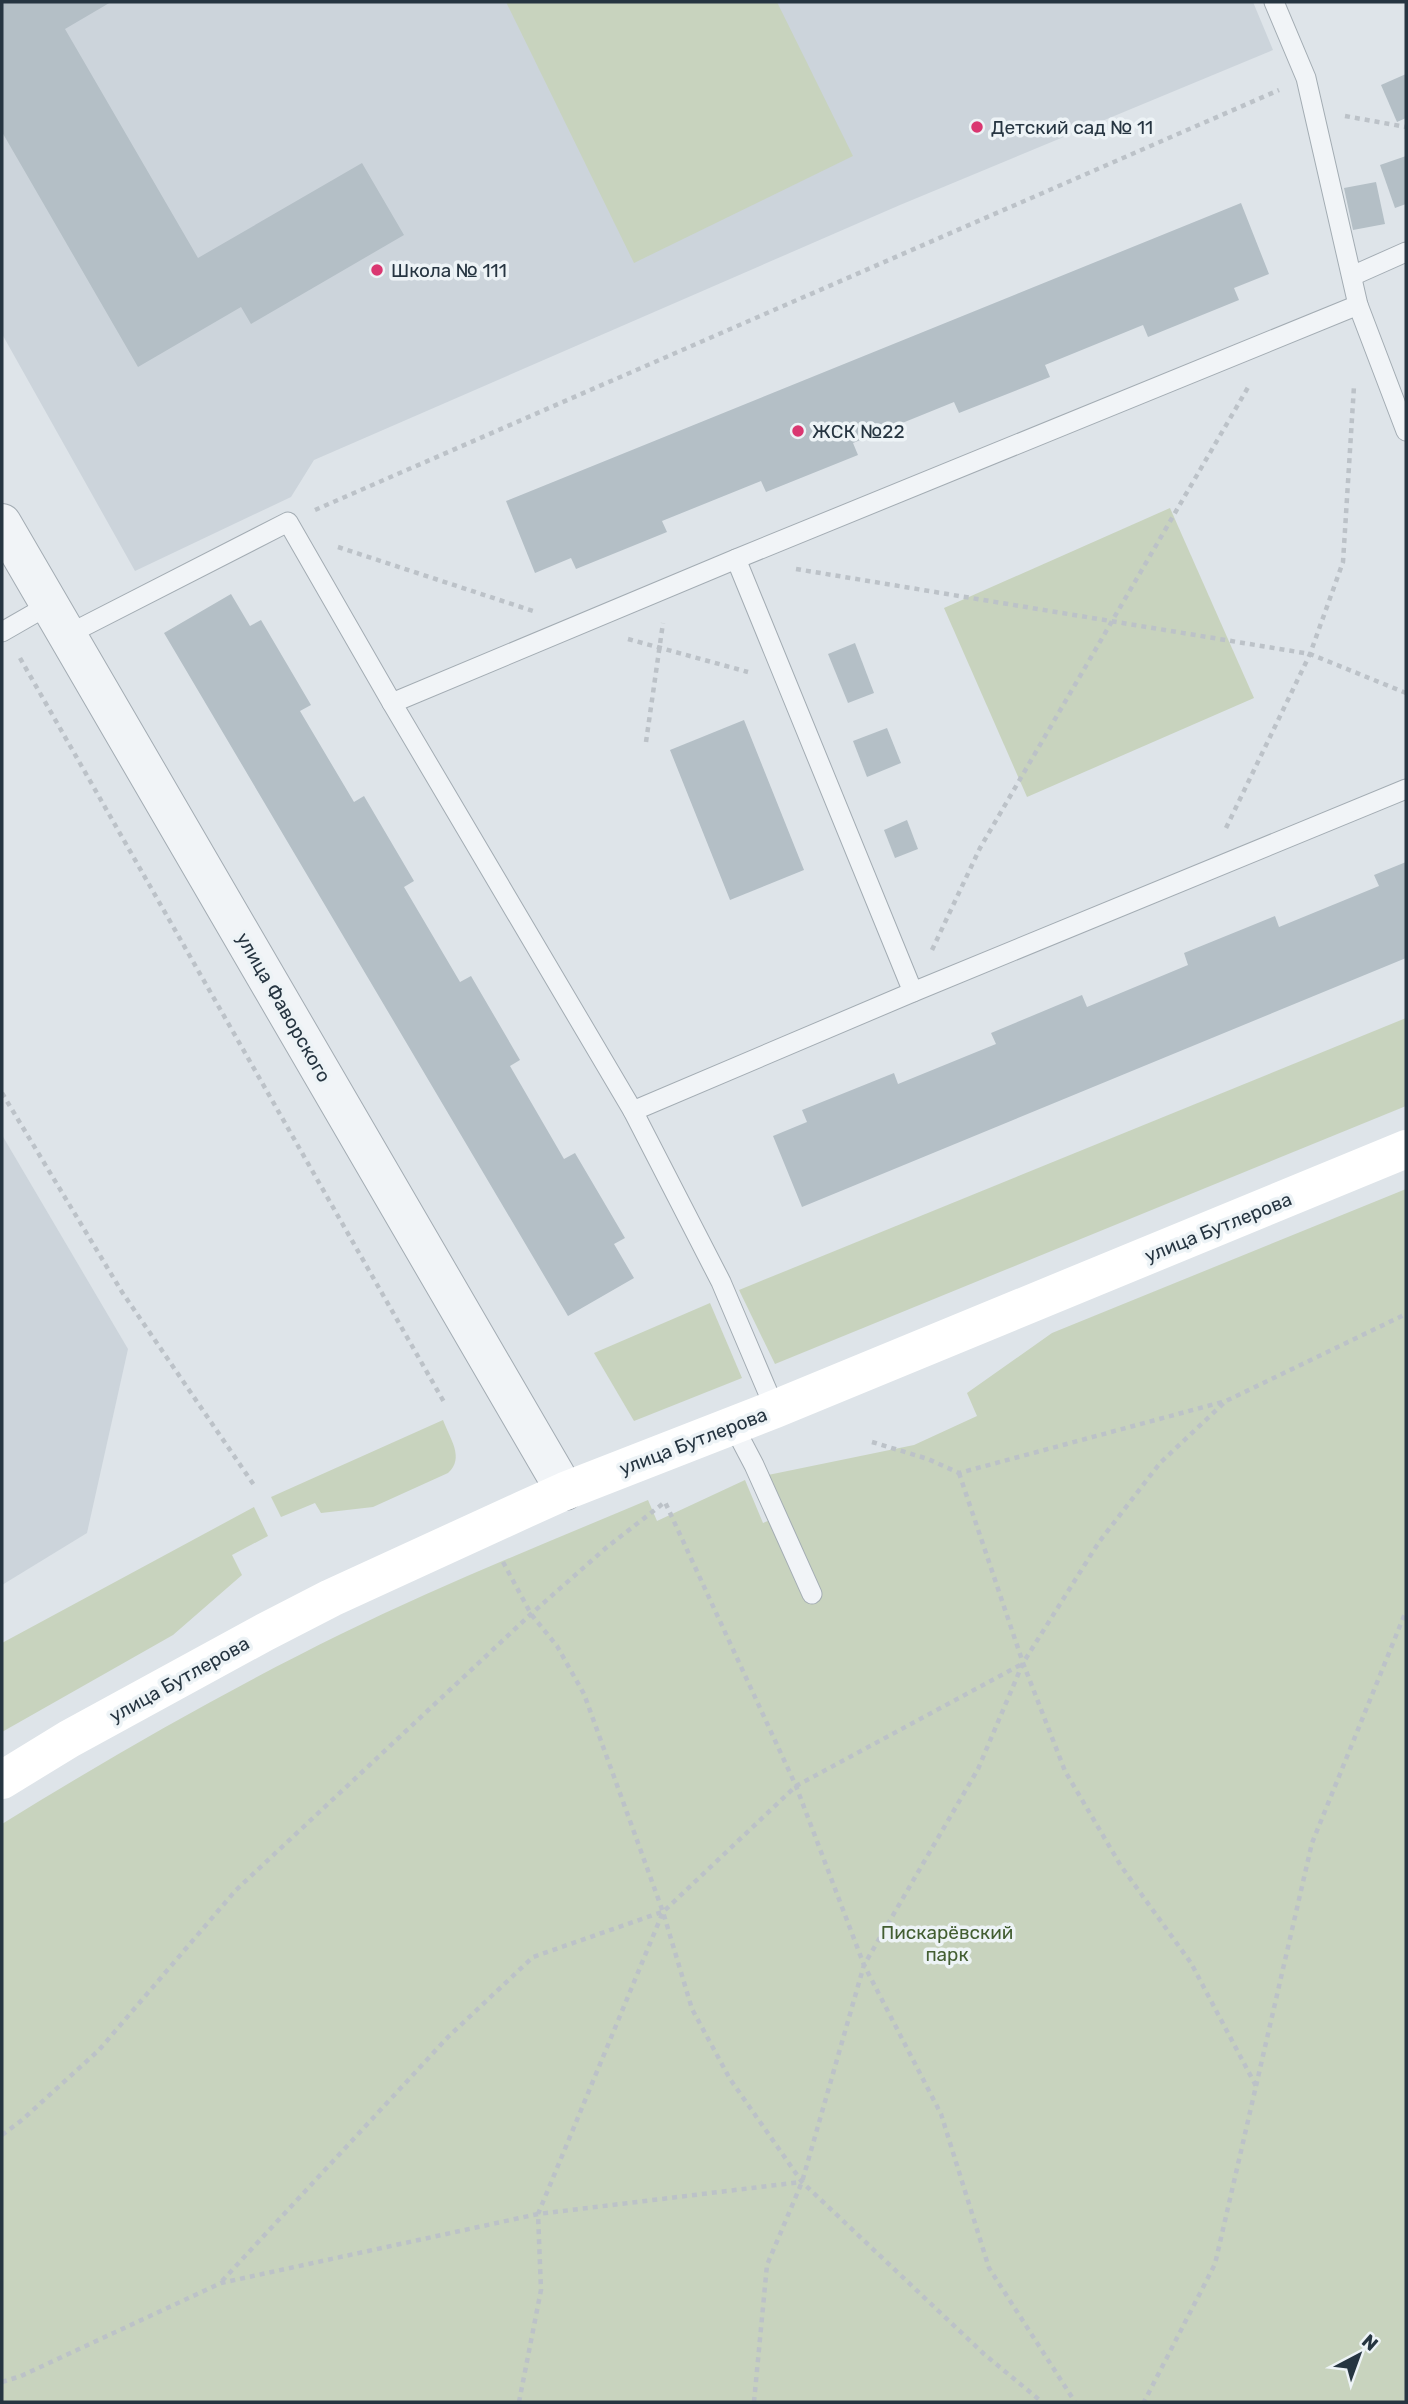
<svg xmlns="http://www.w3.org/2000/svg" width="1408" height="2404" viewBox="0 0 1408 2404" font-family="Rubik,sans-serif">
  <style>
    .built { fill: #ccd4db }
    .green { fill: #c8d3be }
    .building { fill: #b4bfc6 }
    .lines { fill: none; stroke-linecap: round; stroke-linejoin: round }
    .lane-casing { stroke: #a3acb3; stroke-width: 21 }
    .street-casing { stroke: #a3acb3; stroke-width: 40 }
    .path { stroke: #bcc2c8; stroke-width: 4.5; stroke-dasharray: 5 5; stroke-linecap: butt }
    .lane { stroke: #f1f4f7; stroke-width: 19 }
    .street { stroke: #f1f4f7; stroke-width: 38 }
    .secondary { stroke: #fff; stroke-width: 38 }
    .poi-dot { fill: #da3771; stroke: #edf3f6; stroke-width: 2.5 }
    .labels { text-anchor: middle; stroke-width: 7; stroke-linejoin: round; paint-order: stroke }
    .poi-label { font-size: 19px; fill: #263541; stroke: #edf3f6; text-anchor: start }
    .street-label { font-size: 19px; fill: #263541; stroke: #edf3f6 }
    .park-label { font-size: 19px; fill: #435e32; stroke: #edf3f6 }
  </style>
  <rect width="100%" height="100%" fill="#dee4e9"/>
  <g class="built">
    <path d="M 2,2 L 1253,2 L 1273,50 L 900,205 L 314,460 L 291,497 L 135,571 L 2,334 Z"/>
    <path d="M 2,1135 L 128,1349 L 87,1533 L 2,1585 Z"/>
  </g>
  <g class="green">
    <path d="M 506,2 L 777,2 L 853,156 L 634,263 Z"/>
    <path d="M 1170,508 L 1254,698 L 1027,797 L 944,608 Z"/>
    <path d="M 1406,1018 L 1406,1106 L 775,1364 L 739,1290 Z"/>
    <path d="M 1406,1189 L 1406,2402 L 2,2402 L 2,1824 C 112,1756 225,1691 341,1634 C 441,1585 546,1543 648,1500 L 657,1521 L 745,1480 L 763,1523 L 784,1514 L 768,1475 L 914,1445 L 977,1416 L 967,1393 L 1052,1333 Z"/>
    <path d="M 710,1303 L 742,1378 L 634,1421 L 594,1353 Z"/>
    <path d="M 443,1420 C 450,1439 465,1458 448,1473 L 373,1507 L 321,1513 L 315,1503 L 281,1517 L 271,1497 Z"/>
    <path d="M 254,1507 L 268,1536 L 232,1555 L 242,1575 L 173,1635 L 2,1732 L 2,1643 Z"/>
  </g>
  <g class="building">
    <path d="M 2,2 L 111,2 L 65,29 L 198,258 L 362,163 L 404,235 L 251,324 L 241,307 L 138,367 L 2,132 Z"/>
    <path d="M 1406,74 L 1406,118 L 1397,122 L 1381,85 Z"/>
    <path d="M 1406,156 L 1406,204 L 1395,208 L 1380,165 Z"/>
    <path d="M 1376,182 L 1385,224 L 1353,230 L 1344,188 Z"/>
    <path d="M 1241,203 L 1269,274 L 1234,288 L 1239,300 L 1148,337 L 1143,325 L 1045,365 L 1050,377 L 959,413 L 954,402 L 853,443 L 858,455 L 766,492 L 761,481 L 662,521 L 667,532 L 576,569 L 571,558 L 535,573 L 506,501 Z"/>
    <path d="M 231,594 L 250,626 L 261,620 L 311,705 L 300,711 L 354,802 L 364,796 L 414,881 L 404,887 L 460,982 L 471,976 L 520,1060 L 510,1066 L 564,1159 L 575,1153 L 625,1238 L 614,1244 L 634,1278 L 568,1316 L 164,633 Z"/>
    <path d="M 855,643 L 874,693 L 848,703 L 828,654 Z"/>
    <path d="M 744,720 L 804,870 L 730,900 L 670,750 Z"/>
    <path d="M 887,728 L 901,763 L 867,777 L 853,741 Z"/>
    <path d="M 907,820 L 918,849 L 895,858 L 884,830 Z"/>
    <path d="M 1406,862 L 1406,958 L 802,1207 L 773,1136 L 807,1122 L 802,1110 L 894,1073 L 898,1084 L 996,1044 L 991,1033 L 1082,995 L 1087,1007 L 1188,965 L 1184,953 L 1275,916 L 1279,927 L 1379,886 L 1374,875 Z"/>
  </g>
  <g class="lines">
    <g class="lane-casing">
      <g id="lane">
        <path d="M 1274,2 L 1306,78 L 1358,305 L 1406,431"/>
        <path d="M 1352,276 L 1406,252"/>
        <path d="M 736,559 L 913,992"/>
        <path d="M 2,632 L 49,605"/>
        <path d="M 67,635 L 288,522 L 392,703 L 633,1111 L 721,1282 L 775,1409"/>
        <path d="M 392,703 L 736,559 L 1358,305"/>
        <path d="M 633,1111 L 913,992 L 1406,789"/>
        <path d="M 733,1425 L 754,1465 L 812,1594"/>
      </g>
    </g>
    <g class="street-casing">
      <path id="street" d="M 2,523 L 565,1491"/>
    </g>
    <g class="path">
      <path d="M 1345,116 L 1406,127"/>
      <path d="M 315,510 L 1279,90"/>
      <path d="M 338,547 L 533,611"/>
      <path d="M 796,569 L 1310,654 L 1406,693"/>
      <path d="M 628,639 L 748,672"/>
      <path d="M 20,658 L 444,1402"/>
      <path d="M 646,742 L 663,623"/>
      <path d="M 1226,828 L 1310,654 L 1343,562 L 1354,386"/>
      <path d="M 932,950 L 980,848 L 1250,384"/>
      <path d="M 2,1093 L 122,1292 L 256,1488"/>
      <path d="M 872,1442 L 928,1459 L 959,1473 L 1226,1401 L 1406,1314"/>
      <path d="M 959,1473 L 1023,1663 L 1065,1771 L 1121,1866 L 1191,1963 L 1256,2086 L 1215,2264 L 1144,2402"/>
      <path d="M 503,1562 L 531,1614 L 557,1646 L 584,1694 L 663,1912 L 692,2009 L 730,2079 L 802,2182 L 984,2354 L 1042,2402"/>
      <path d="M 1256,2086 L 1312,1843 L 1406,1611"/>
      <path d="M 2,2135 L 22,2120 L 99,2050 L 236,1890 L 531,1614 L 607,1547 L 665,1502 L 796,1786 L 864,1965 L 941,2114 L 989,2268 L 1075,2402"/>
      <path d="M 222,2281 L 448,2037 L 533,1957 L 662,1912"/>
      <path d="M 2,2382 L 21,2376 L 221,2283 L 538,2214 L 801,2182"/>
      <path d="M 519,2402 L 541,2290 L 538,2214 L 663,1912 L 796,1786 L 1022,1664"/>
      <path d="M 754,2402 L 767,2265 L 802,2182 L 864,1965 L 978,1769 L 1023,1663 L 1099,1542 L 1160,1463 L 1226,1401"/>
    </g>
    <use href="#lane" class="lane"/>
    <use href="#street" class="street"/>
    <path class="secondary" d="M 2,1780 L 69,1739 L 265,1632 L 331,1598 L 525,1509 L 565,1491 L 775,1409 L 1406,1149"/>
  </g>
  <g class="poi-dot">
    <circle cx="977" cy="127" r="7"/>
    <circle cx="377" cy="270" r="7"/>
    <circle cx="798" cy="431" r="7"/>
  </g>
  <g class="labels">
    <g class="poi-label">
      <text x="991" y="134">Детский сад № 11</text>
      <text x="391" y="277">Школа № 111</text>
      <text x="812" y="438">ЖСК №22</text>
    </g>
    <g class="street-label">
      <text transform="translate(284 1007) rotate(60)" y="7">улица Фаворского</text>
      <text transform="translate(1218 1227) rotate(-22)" y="7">улица Бутлерова</text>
      <text transform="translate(693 1441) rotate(-21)" y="7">улица Бутлерова</text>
      <text transform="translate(179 1679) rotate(-29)" y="7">улица Бутлерова</text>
    </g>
    <g class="park-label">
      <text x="947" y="1939">Пискарёвский<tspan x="947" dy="22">парк</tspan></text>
    </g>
  </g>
  <rect width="1408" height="2404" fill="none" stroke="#263541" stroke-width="7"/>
  <g transform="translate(1359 2355) rotate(41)" stroke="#edf3f6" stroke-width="5" paint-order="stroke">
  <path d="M0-5L12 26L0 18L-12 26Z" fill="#263541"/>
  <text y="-10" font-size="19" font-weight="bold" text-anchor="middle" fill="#263541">N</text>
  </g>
</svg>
